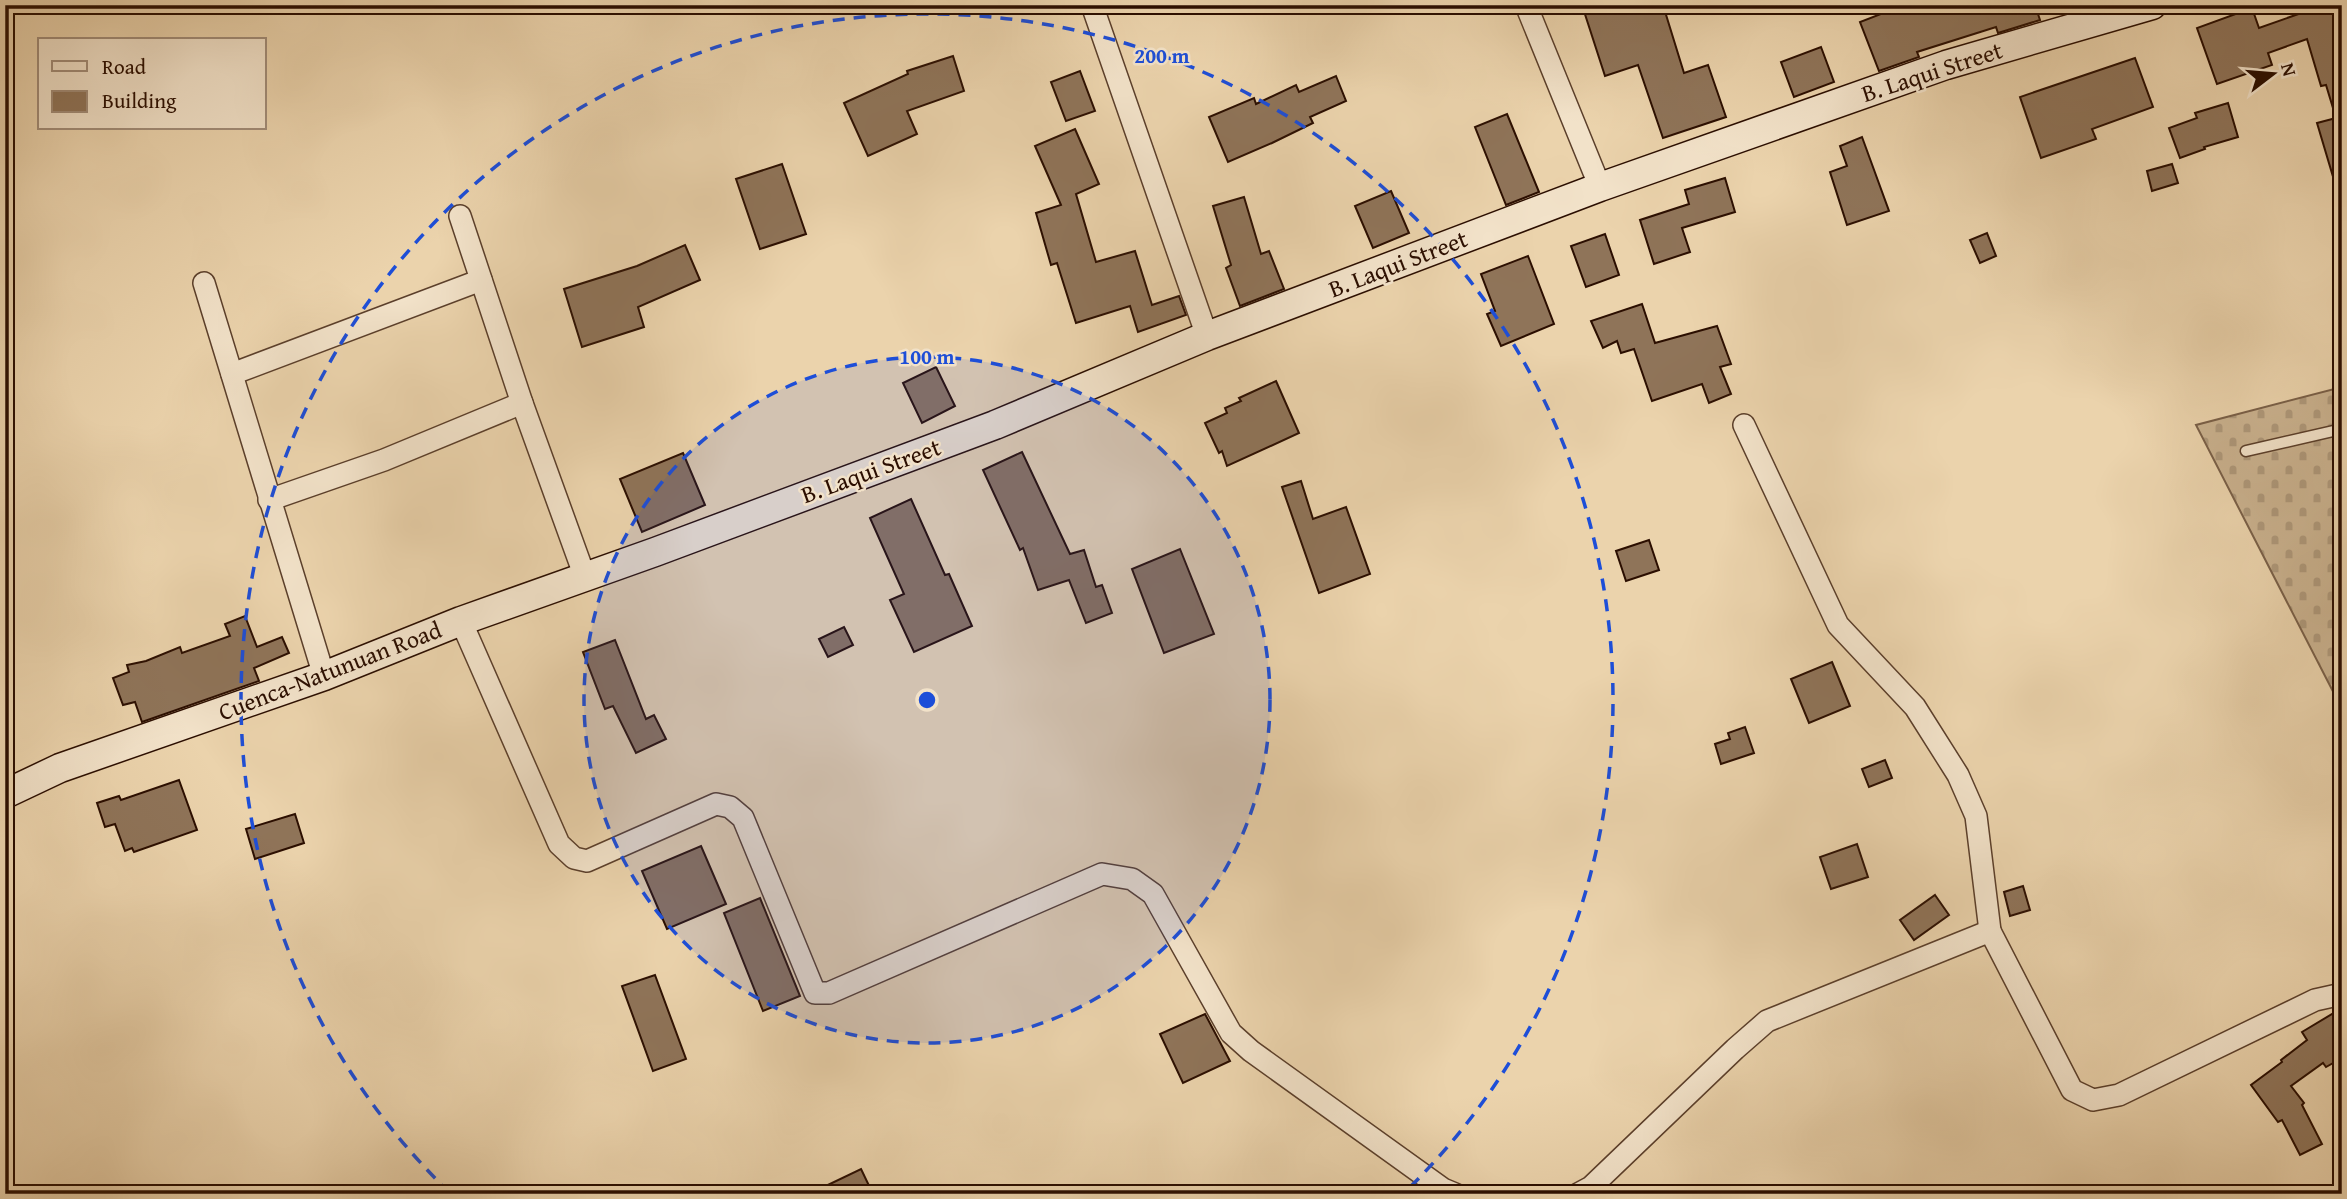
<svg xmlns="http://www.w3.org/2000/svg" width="2347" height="1199" viewBox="0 0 2347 1199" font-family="'Gentium Book Plus',serif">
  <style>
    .cemetery { fill: url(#cemetery-stones); stroke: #7a6048; stroke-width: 2 }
    .building { fill: #8f7459; stroke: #2b0e00; stroke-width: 2 }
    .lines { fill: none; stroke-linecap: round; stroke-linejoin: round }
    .service-casing { stroke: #5b3f2b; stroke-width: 13 }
    .minor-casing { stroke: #5b3f2b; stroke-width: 24 }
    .secondary-casing { stroke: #2b0e00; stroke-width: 31 }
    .service { stroke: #f2e2c9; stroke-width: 10 }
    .minor { stroke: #f2e2c9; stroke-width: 21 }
    .secondary { stroke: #f2e2c9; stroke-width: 28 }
    .ring { fill: none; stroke: #1d4ed8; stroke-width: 3.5; stroke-dasharray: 12 9 }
    .labels { text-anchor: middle; stroke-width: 5; stroke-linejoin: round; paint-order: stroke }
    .street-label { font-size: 24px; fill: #2b0e00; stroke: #f2e2c9 }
    .centre { fill: #1d4ed8; stroke: #f2e2c9; stroke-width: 3.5 }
    .ring-label { font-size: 21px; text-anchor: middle; font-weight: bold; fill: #1d4ed8; stroke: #f2e2c9; stroke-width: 5; stroke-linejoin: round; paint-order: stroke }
  </style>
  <defs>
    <pattern id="cemetery-stones" width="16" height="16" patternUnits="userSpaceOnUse" patternTransform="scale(1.75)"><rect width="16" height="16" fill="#cab28f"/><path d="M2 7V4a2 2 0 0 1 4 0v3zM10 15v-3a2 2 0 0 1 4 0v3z" fill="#ae987a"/></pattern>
  </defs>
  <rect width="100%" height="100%" fill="#ebd3ac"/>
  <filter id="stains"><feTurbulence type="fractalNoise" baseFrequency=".00286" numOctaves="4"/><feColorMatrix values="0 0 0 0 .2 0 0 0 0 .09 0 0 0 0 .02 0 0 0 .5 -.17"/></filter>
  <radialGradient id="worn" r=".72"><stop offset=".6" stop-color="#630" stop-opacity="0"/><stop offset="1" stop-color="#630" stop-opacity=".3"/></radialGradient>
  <path class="cemetery" d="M 2342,387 L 2342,709 L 2196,425 Z"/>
  <g class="building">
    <path d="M 1582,5 L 1663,5 L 1684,73 L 1708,65 L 1726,117 L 1663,138 L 1638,65 L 1605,76 Z"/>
    <path d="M 1904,5 L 2035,5 L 2040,20 L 1998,33 L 1996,27 L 1917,52 L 1919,57 L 1879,71 L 1860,22 Z"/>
    <path d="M 2302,5 L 2342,5 L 2342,189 L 2337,190 L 2317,123 L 2336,118 L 2326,85 L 2321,86 L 2307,39 L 2268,53 L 2272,65 L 2217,84 L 2197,28 L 2252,8 L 2259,28 L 2304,12 Z"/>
    <path d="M 1821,47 L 1834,82 L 1794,97 L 1781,62 Z"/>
    <path d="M 953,56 L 964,91 L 907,111 L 917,134 L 868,156 L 844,103 L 908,74 L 907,71 Z"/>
    <path d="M 2135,58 L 2153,107 L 2092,129 L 2096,139 L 2041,158 L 2020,97 Z"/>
    <path d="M 1080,71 L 1095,111 L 1066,121 L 1051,82 Z"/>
    <path d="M 1336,76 L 1346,101 L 1310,117 L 1313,123 L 1272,143 L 1228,162 L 1209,117 L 1254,98 L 1256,104 L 1296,85 L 1299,92 Z"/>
    <path d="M 2228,103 L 2238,137 L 2204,147 L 2205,149 L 2180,158 L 2169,128 L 2197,118 L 2195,113 Z"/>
    <path d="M 1507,114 L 1539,192 L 1506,205 L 1475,127 Z"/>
    <path d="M 1075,129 L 1099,184 L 1076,194 L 1096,262 L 1135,251 L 1152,305 L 1179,296 L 1186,315 L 1138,332 L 1130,306 L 1076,323 L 1057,263 L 1051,265 L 1036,213 L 1061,205 L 1035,146 Z"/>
    <path d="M 1862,137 L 1889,211 L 1847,225 L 1830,172 L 1847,166 L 1840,146 Z"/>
    <path d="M 782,164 L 806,234 L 760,249 L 736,179 Z"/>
    <path d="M 2172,164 L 2178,183 L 2152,191 L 2147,171 Z"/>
    <path d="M 1725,178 L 1735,212 L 1682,228 L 1690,252 L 1654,264 L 1640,220 L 1689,204 L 1685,190 Z"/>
    <path d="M 1391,191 L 1409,233 L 1373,248 L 1355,206 Z"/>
    <path d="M 1244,197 L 1261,254 L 1269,251 L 1284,289 L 1240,306 L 1226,268 L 1231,265 L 1213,206 Z"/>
    <path d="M 1987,233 L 1996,256 L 1980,263 L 1970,240 Z"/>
    <path d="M 1605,234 L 1619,275 L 1586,287 L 1571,246 Z"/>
    <path d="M 685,245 L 700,280 L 638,307 L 644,327 L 582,347 L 564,289 L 637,266 Z"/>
    <path d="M 1528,256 L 1554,324 L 1501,346 L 1487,314 L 1495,311 L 1481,274 Z"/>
    <path d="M 1642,304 L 1655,343 L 1717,326 L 1731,364 L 1720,367 L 1731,394 L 1709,403 L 1702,384 L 1652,401 L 1634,349 L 1621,353 L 1617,341 L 1603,348 L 1591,321 Z"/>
    <path d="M 936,367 L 955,406 L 922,423 L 903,383 Z"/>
    <path d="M 1276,381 L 1299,433 L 1227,466 L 1222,451 L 1219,453 L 1205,423 L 1227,413 L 1225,408 L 1241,401 L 1239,398 Z"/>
    <path d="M 1022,452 L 1070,554 L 1084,550 L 1096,587 L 1102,585 L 1112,613 L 1086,623 L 1069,580 L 1038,590 L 1023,548 L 1020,550 L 983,470 Z"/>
    <path d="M 683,453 L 705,505 L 642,532 L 620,479 Z"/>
    <path d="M 1301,481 L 1313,519 L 1346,507 L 1370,574 L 1319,593 L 1282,487 Z"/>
    <path d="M 911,499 L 945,575 L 949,574 L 972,626 L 914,652 L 890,600 L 904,594 L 870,518 Z"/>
    <path d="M 1649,540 L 1659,570 L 1626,581 L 1616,551 Z"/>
    <path d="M 1180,549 L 1214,634 L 1164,653 L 1132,569 Z"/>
    <path d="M 245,616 L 257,647 L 282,637 L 289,653 L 254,668 L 259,681 L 142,722 L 135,702 L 123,705 L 113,678 L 129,672 L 127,665 L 146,661 L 180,647 L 182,653 L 230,636 L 225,624 Z"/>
    <path d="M 844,627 L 853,645 L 828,657 L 819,639 Z"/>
    <path d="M 615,640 L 646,719 L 654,715 L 666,739 L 636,753 L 613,706 L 605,709 L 583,652 Z"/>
    <path d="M 1832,662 L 1850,706 L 1809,723 L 1791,679 Z"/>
    <path d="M 1745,727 L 1754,753 L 1721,764 L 1715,744 L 1730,739 L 1728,733 Z"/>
    <path d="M 1885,760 L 1892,778 L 1869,787 L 1862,769 Z"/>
    <path d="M 179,780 L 197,830 L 134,852 L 132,848 L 125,851 L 115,824 L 105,827 L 97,803 L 119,796 L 121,800 Z"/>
    <path d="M 295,814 L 304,843 L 255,859 L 246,829 Z"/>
    <path d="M 1857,844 L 1868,877 L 1831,889 L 1820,857 Z"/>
    <path d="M 701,846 L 726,904 L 667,929 L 642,871 Z"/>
    <path d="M 2023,886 L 2030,910 L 2010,916 L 2004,892 Z"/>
    <path d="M 1935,895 L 1949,915 L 1914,940 L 1900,920 Z"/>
    <path d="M 760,898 L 800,996 L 763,1011 L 724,913 Z"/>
    <path d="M 655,975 L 686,1059 L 653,1071 L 622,986 Z"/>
    <path d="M 2342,1008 L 2342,1058 L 2326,1067 L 2323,1063 L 2291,1086 L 2304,1103 L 2302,1105 L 2322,1144 L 2300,1155 L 2282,1120 L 2278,1122 L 2251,1085 L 2282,1062 L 2281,1060 L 2307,1040 L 2302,1032 Z"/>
    <path d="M 1205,1014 L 1230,1061 L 1183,1083 L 1160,1034 Z"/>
    <path d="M 861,1169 L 873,1194 L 809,1194 Z"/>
  </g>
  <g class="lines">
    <g class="service-casing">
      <path id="service" d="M 2246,451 L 2342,429"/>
    </g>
    <g class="minor-casing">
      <g id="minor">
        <path d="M 1092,5 L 1207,336"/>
        <path d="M 1526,5 L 1600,187"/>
        <path d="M 460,216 L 522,403 L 585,577"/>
        <path d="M 204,283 L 324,676"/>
        <path d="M 232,374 L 481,280"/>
        <path d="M 1744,425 L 1838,625 L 1915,707 L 1958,775 L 1976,816 L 1990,931"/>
        <path d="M 269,500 L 384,460 L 522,403"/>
        <path d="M 461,621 L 559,844 L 574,858 L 587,861 L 716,804 L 730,807 L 743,818 L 815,993 L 829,993 L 1102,874 L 1132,879 L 1153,894 L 1231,1033 L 1251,1051 L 1443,1189 L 1455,1194"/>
        <path d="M 1578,1194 L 1591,1187 L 1735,1049 L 1767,1021 L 1990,931 L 2072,1090 L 2093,1100 L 2119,1095 L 2315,1000 L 2342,994"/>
      </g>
    </g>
    <g class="secondary-casing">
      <path id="secondary" d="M 5,794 L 60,768 L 324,676 L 461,621 L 655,552 L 995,425 L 1207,336 L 1600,187 L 1946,65 L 2152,5"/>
    </g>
    <use href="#service" class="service"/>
    <use href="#minor" class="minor"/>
    <use href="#secondary" class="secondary"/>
  </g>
  <circle cx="927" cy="700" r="343" fill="#1d4ed8" fill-opacity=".12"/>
  <g class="ring">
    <circle cx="927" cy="700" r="343"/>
    <path d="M450 1193A686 686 0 1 1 1404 1193"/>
  </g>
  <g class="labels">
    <g class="street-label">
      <text transform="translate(1932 72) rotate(-18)" y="8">B. Laqui Street</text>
      <text transform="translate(1398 264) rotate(-21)" y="8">B. Laqui Street</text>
      <text transform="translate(871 471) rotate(-20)" y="8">B. Laqui Street</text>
      <text transform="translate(330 671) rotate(-21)" y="8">Cuenca-Natunuan Road</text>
    </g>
  </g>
  <circle cx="927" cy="700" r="10" class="centre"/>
  <g class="ring-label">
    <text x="1162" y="63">200 m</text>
    <text x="927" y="364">100 m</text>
  </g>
  <rect width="2347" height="1199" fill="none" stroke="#ebd3ac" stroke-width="28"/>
  <rect x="7" y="7" width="2333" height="1185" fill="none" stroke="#2b0e00" stroke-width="3.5"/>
  <rect x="14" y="14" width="2319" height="1171" fill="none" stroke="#2b0e00" stroke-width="2"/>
  <rect x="38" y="38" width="228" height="91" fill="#f2e2c9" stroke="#a28d79" stroke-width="2"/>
  <rect x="52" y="61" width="35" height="10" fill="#f2e2c9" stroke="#a28d79" stroke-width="2"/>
  <text x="102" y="74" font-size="21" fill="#2b0e00">Road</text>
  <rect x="52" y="91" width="35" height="21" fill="#8f7459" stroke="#a28d79" stroke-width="2"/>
  <text x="102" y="108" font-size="21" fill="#2b0e00">Building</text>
  <g transform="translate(2273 74) rotate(74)" stroke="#f2e2c9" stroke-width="5" paint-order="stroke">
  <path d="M0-5L12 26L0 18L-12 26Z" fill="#2b0e00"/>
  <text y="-10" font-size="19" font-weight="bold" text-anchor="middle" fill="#2b0e00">N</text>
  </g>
  <rect width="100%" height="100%" filter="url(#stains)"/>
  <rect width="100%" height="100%" fill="url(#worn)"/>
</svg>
